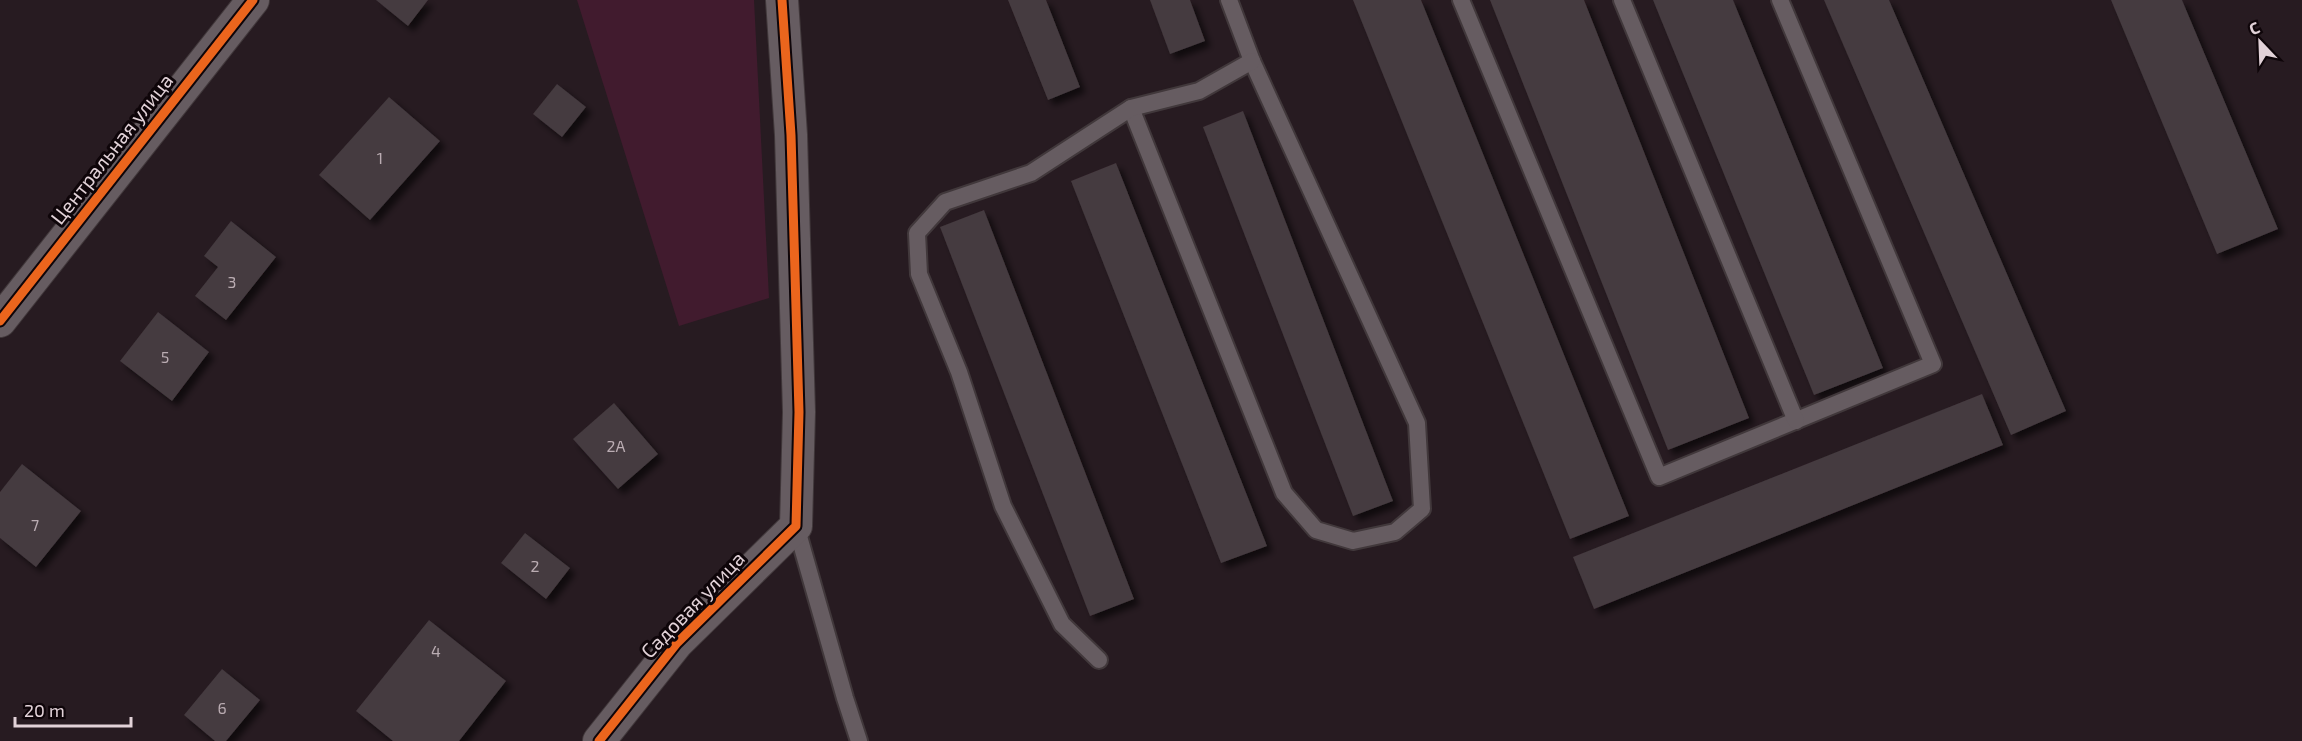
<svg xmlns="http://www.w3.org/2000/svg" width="2302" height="741" viewBox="0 0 2302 741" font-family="'Exo 2',sans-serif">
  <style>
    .green { fill: #411b2e }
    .building { fill: #443a3f; filter: url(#shadow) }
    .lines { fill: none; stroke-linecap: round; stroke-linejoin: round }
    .lane-casing { stroke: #41383b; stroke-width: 20 }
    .street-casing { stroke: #41383b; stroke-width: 34 }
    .lane { stroke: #665c61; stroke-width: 16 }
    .street { stroke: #665c61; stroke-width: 32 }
    .cycleway-casing { stroke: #0e0509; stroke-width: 13 }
    .cycleway { stroke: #eb651d; stroke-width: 9 }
    .labels { text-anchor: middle; stroke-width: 6; stroke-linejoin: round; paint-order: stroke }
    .number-label { font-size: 16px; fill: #baacb2 }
    .street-label { font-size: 20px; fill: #e2d2d8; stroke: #0e0509 }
  </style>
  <defs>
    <filter id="shadow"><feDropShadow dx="5.5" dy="5.5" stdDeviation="3" flood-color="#0009"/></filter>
  </defs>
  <rect width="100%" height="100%" fill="#271b21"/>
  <path class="green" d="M 577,0 L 754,0 L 769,298 L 679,326 Z"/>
  <g class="building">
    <path d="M 376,0 L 428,0 L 408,26 Z"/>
    <path d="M 1008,0 L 1046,0 L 1080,87 L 1048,100 Z"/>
    <path d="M 1150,0 L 1190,0 L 1205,41 L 1170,54 Z"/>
    <path d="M 1353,0 L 1421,0 L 1629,516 L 1570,539 Z"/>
    <path d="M 1490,0 L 1584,0 L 1749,418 L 1668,450 Z"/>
    <path d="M 1653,0 L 1733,0 L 1883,368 L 1814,395 Z"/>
    <path d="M 1824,0 L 1889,0 L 2066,411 L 2011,435 Z"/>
    <path d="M 2111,0 L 2182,0 L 2278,229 L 2217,254 Z"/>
    <path d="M 557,84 L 586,107 L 562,137 L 533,114 Z"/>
    <path d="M 389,97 L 440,141 L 370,220 L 319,175 Z"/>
    <path d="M 1243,111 L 1393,501 L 1353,516 L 1203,127 Z"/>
    <path d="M 1116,163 L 1267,546 L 1221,563 L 1071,181 Z"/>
    <path d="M 984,210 L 1134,599 L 1090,616 L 940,227 Z"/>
    <path d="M 231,221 L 276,257 L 226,320 L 195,296 L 218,267 L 204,256 Z"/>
    <path d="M 158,312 L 209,352 L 172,401 L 120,361 Z"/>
    <path d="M 1982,394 L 2003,445 L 1594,609 L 1573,557 Z"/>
    <path d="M 614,403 L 658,454 L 618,489 L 573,439 Z"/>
    <path d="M 22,464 L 81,511 L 36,567 L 0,538 L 0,492 Z"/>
    <path d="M 525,533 L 570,568 L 546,599 L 501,563 Z"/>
    <path d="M 429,620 L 506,681 L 459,741 L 393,741 L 356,711 Z"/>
    <path d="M 222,669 L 260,700 L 226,741 L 215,741 L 184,715 Z"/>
  </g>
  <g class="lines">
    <g class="lane-casing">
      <g id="lane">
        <path d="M 1461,0 L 1659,477 L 1933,364 L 1780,0"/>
        <path d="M 1622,0 L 1796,421"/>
        <path d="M 1131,108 L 1284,493 L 1316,530 L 1353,541 L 1395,532 L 1422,509 L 1417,423 L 1252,61 L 1229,0"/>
        <path d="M 796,526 L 845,698 L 859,741"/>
        <path d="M 1099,660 L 1062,624 L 1003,506 L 959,372 L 919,274 L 917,233 L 945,202 L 1031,173 L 1131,108 L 1199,91 L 1252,61"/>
      </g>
    </g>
    <g class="street-casing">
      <g id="street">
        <path d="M 0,321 L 253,0"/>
        <path d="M 599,741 L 677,643 L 796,526 L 799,412 L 791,135 L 782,0"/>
      </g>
    </g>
    <use href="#lane" class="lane"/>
    <use href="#street" class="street"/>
    <g class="cycleway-casing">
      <g id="cycleway">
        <path d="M 0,321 L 253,0"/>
        <path d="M 599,741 L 677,643 L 796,526 L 799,412 L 791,135 L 782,0"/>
      </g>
    </g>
    <use href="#cycleway" class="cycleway"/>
  </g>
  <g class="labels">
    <g class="number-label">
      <text x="380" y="164">1</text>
      <text x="232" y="288">3</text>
      <text x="165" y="363">5</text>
      <text x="616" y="452">2А</text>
      <text x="35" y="531">7</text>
      <text x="535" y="572">2</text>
      <text x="436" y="657">4</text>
      <text x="222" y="714">6</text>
    </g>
    <g class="street-label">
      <text transform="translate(112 149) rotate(-52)" y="7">Центральная улица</text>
      <text transform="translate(693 605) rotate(-46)" y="7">Садовая улица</text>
    </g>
  </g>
  <g transform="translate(2260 42) rotate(337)" stroke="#0e0509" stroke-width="4.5" paint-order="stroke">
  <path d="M0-4.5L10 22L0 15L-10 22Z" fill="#e2d2d8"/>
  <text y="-9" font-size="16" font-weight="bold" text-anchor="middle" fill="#e2d2d8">С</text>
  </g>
  <path d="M15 717v9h116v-9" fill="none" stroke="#e2d2d8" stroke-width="3"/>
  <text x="24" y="717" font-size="18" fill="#e2d2d8" stroke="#0e0509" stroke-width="4.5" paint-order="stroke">20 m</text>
</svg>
